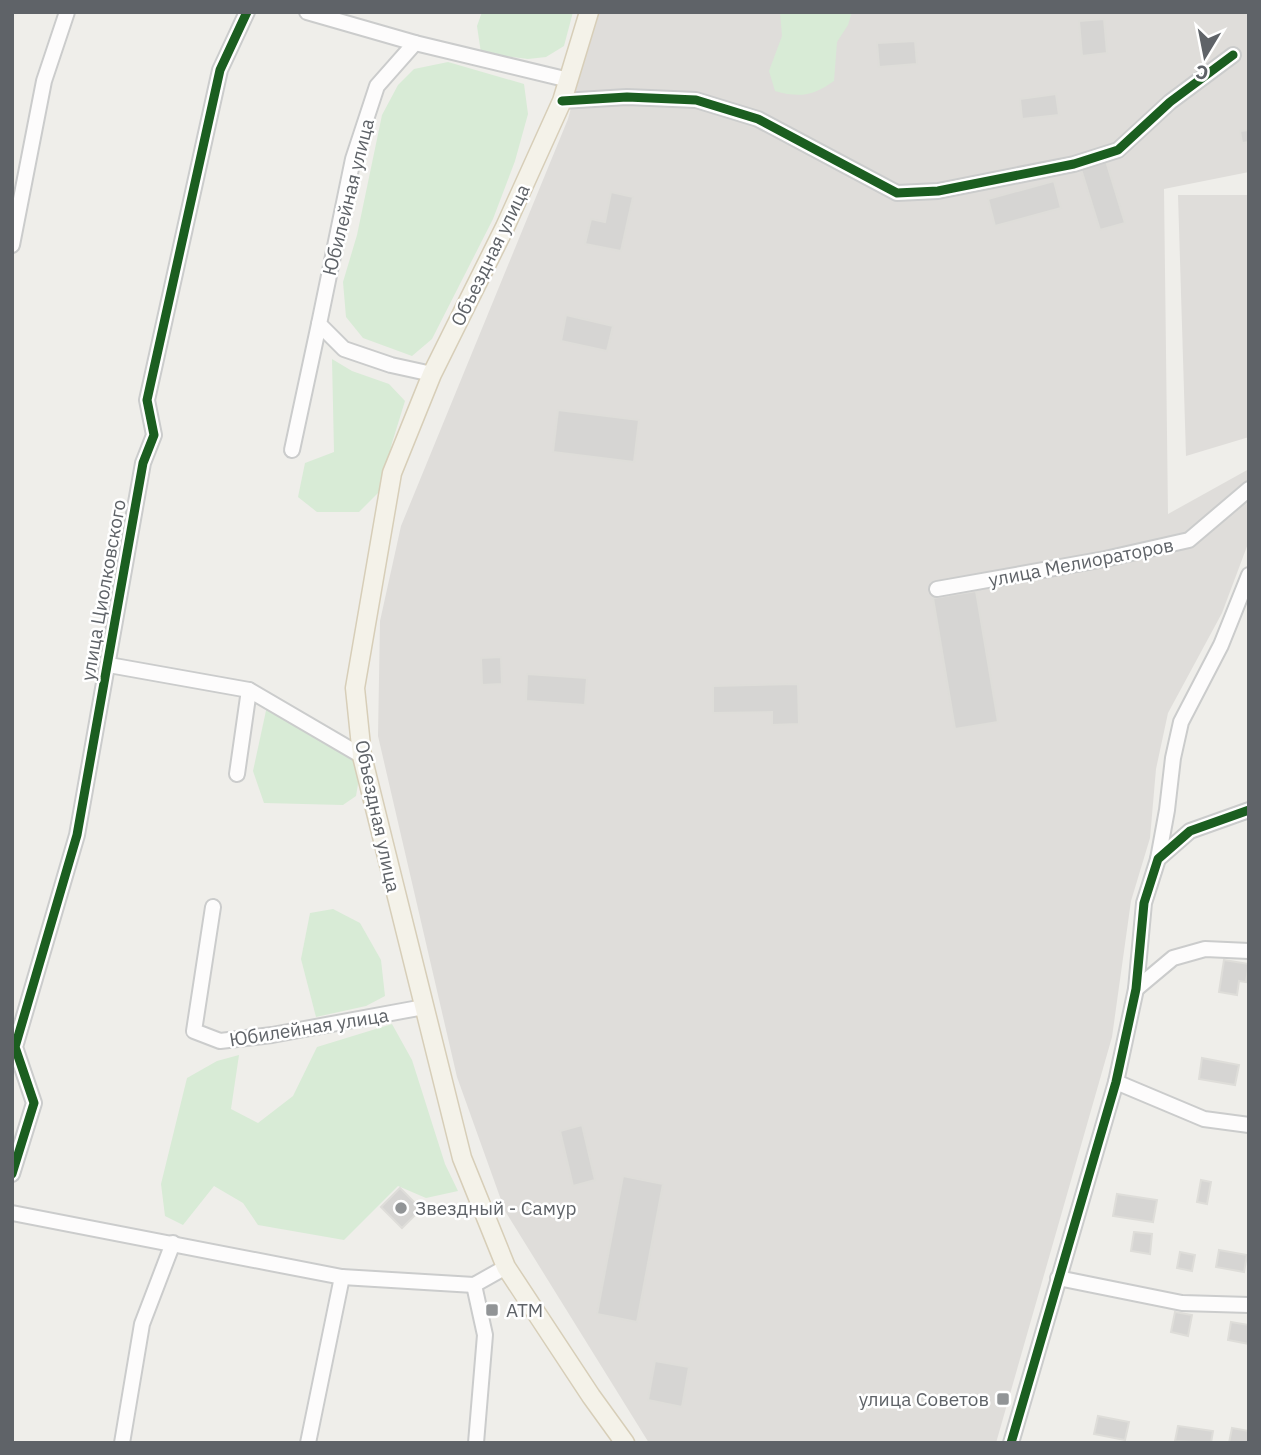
<svg xmlns="http://www.w3.org/2000/svg" width="1261" height="1455" viewBox="0 0 1261 1455" font-family="'IBM Plex Sans',sans-serif">
  <style>
    .industrial { fill: #dfddda }
    .green { fill: #d8ebd6 }
    .building { fill: #d6d5d3; stroke: #deddd9; stroke-width: 2 }
    .lines { fill: none; stroke-linecap: round; stroke-linejoin: round }
    .minor-casing { stroke: #cbcccc; stroke-width: 18 }
    .major-casing { stroke: #d7ceb8; stroke-width: 21 }
    .minor { stroke: #fdfcfc; stroke-width: 14 }
    .major { stroke: #f4f2e9; stroke-width: 18 }
    .cycleway-casing { stroke: #fff; stroke-width: 13 }
    .cycleway { stroke: #1b5e20; stroke-width: 9 }
    .poi-dot { fill: #919496; stroke: #fff; stroke-width: 2.5 }
    .labels { text-anchor: middle; stroke-width: 5; stroke-linejoin: round; paint-order: stroke }
    .street-label { font-size: 19px; fill: #5f6368; stroke: #fff }
    .poi-label { font-size: 19px; fill: #5f6368; stroke: #fff; text-anchor: start }
  </style>
  <rect width="100%" height="100%" fill="#efeeea"/>
  <g class="industrial">
    <path d="M 597,12 L 1249,12 L 1249,172 L 1164,189 L 1168,514 L 1249,469 L 1249,541 L 1222,613 L 1168,713 L 1156,769 L 1150,838 L 1131,901 L 1112,1037 L 996,1443 L 649,1443 L 505,1211 L 457,1077 L 378,736 L 380,621 L 401,526 L 568,119 Z"/>
    <path d="M 1178,195 L 1249,195 L 1249,437 L 1186,456 Z"/>
  </g>
  <g class="green">
    <path d="M 482,12 L 573,12 L 564,46 L 546,57 L 528,59 L 481,53 L 477,26 Z"/>
    <path d="M 780,12 L 852,12 L 848,25 L 837,42 L 834,81 C 813,96 800,98 775,91 L 769,71 L 782,36 Z"/>
    <path d="M 448,62 L 524,84 L 528,114 L 515,161 L 493,219 L 432,339 L 412,356 L 363,338 L 346,317 L 343,282 L 357,235 L 382,115 L 398,85 L 414,69 Z"/>
    <path d="M 332,359 L 352,371 L 389,384 L 405,401 L 392,443 L 381,490 L 359,512 L 317,512 L 298,497 L 305,463 L 334,452 Z"/>
    <path d="M 267,706 L 307,716 L 349,740 L 360,772 L 356,796 L 343,805 L 264,803 L 253,771 Z"/>
    <path d="M 333,909 L 360,923 L 381,960 L 385,996 L 366,1006 L 316,1017 L 301,959 L 310,913 Z"/>
    <path d="M 392,1024 L 412,1060 L 445,1164 L 458,1191 L 426,1198 L 398,1186 L 344,1240 L 258,1225 L 243,1203 L 214,1186 L 183,1225 L 165,1216 L 161,1184 L 187,1078 L 217,1061 L 239,1055 L 231,1109 L 258,1123 L 293,1096 L 317,1047 Z"/>
  </g>
  <g class="building">
    <path d="M 1104,19 L 1107,53 L 1082,56 L 1079,21 Z"/>
    <path d="M 915,41 L 917,64 L 879,67 L 877,43 Z"/>
    <path d="M 1056,94 L 1059,115 L 1022,119 L 1020,99 Z"/>
    <path d="M 1249,130 L 1249,142 L 1242,143 L 1240,131 Z"/>
    <path d="M 1106,161 L 1125,223 L 1100,230 L 1081,169 Z"/>
    <path d="M 1054,181 L 1061,208 L 995,226 L 988,199 Z"/>
    <path d="M 611,192 L 633,197 L 621,251 L 585,244 L 591,219 L 605,222 Z"/>
    <path d="M 566,315 L 613,326 L 607,351 L 561,341 Z"/>
    <path d="M 558,410 L 639,420 L 634,462 L 553,452 Z"/>
    <path d="M 976,591 L 998,722 L 955,729 L 933,598 Z"/>
    <path d="M 501,657 L 502,684 L 482,685 L 481,658 Z"/>
    <path d="M 527,674 L 587,678 L 585,705 L 526,701 Z"/>
    <path d="M 798,684 L 799,724 L 772,725 L 772,712 L 713,713 L 713,686 Z"/>
    <path d="M 1224,960 L 1249,964 L 1246,982 L 1239,981 L 1237,995 L 1219,992 Z"/>
    <path d="M 1202,1058 L 1239,1065 L 1235,1085 L 1199,1079 Z"/>
    <path d="M 582,1125 L 595,1180 L 573,1186 L 560,1131 Z"/>
    <path d="M 623,1176 L 663,1184 L 637,1322 L 597,1314 Z"/>
    <path d="M 1201,1180 L 1211,1182 L 1207,1204 L 1197,1202 Z"/>
    <path d="M 400,1188 L 421,1209 L 402,1228 L 381,1207 Z"/>
    <path d="M 1117,1194 L 1157,1200 L 1153,1222 L 1113,1216 Z"/>
    <path d="M 1134,1232 L 1152,1234 L 1150,1254 L 1131,1251 Z"/>
    <path d="M 1219,1250 L 1247,1255 L 1244,1272 L 1216,1267 Z"/>
    <path d="M 1180,1252 L 1195,1255 L 1192,1271 L 1177,1268 Z"/>
    <path d="M 1175,1312 L 1192,1315 L 1188,1336 L 1171,1332 Z"/>
    <path d="M 1231,1322 L 1249,1325 L 1249,1344 L 1228,1340 Z"/>
    <path d="M 655,1361 L 689,1367 L 682,1407 L 648,1400 Z"/>
    <path d="M 1098,1416 L 1129,1422 L 1125,1440 L 1094,1434 Z"/>
    <path d="M 1178,1426 L 1213,1431 L 1211,1443 L 1175,1441 Z"/>
    <path d="M 1232,1428 L 1249,1431 L 1249,1443 L 1229,1443 Z"/>
  </g>
  <g class="lines">
    <g class="minor-casing">
      <g id="minor">
        <path d="M 307,12 L 415,43 L 569,80"/>
        <path d="M 415,43 L 377,86 L 353,159 L 319,324 L 344,349 L 391,365 L 432,374"/>
        <path d="M 562,101 L 627,97 L 696,100 L 758,119 L 897,193 L 938,191 L 1074,164 L 1118,150 L 1170,102 L 1233,55"/>
        <path d="M 12,245 L 44,81 L 67,12"/>
        <path d="M 292,450 L 319,324"/>
        <path d="M 937,589 L 1105,559 L 1189,540 L 1249,489"/>
        <path d="M 109,665 L 249,690 L 362,756"/>
        <path d="M 237,774 L 249,690"/>
        <path d="M 1158,859 L 1167,810 L 1173,758 L 1181,722 L 1221,645 L 1249,575"/>
        <path d="M 213,907 L 194,1031 L 220,1041 L 272,1035 L 424,1007"/>
        <path d="M 1136,989 L 1173,958 L 1205,949 L 1249,951"/>
        <path d="M 1116,1082 L 1204,1119 L 1249,1125"/>
        <path d="M 12,1174 L 34,1103 L 15,1047 L 77,835 L 143,463 L 154,435 L 147,400 L 220,70 L 247,12"/>
        <path d="M 12,1213 L 342,1277 L 474,1285 L 506,1267"/>
        <path d="M 1058,1278 L 1182,1303 L 1249,1305"/>
        <path d="M 474,1285 L 485,1335 L 476,1443"/>
        <path d="M 122,1443 L 142,1324 L 173,1243"/>
        <path d="M 308,1443 L 342,1277"/>
        <path d="M 1011,1443 L 1116,1082 L 1136,989 L 1144,903 L 1158,859 L 1190,831 L 1249,810"/>
      </g>
    </g>
    <g class="major-casing">
      <path id="major" d="M 589,12 L 562,101 L 505,227 L 432,374 L 392,473 L 355,688 L 362,756 L 462,1158 L 506,1267 L 591,1396 L 625,1443"/>
    </g>
    <use href="#minor" class="minor"/>
    <use href="#major" class="major"/>
    <g class="cycleway-casing">
      <g id="cycleway">
        <path d="M 562,101 L 627,97 L 696,100 L 758,119 L 897,193 L 938,191 L 1074,164 L 1118,150 L 1170,102 L 1233,55"/>
        <path d="M 12,1174 L 34,1103 L 15,1047 L 77,835 L 143,463 L 154,435 L 147,400 L 220,70 L 247,12"/>
        <path d="M 1011,1443 L 1116,1082 L 1136,989 L 1144,903 L 1158,859 L 1190,831 L 1249,810"/>
      </g>
    </g>
    <use href="#cycleway" class="cycleway"/>
  </g>
  <g class="poi-dot">
    <circle cx="401" cy="1208" r="7"/>
    <rect x="485" y="1303" width="14" height="14" rx="3.5"/>
    <rect x="996" y="1392" width="14" height="14" rx="3.5"/>
  </g>
  <g class="labels">
    <g class="street-label">
      <text transform="translate(348 197) rotate(-76)" y="7">Юбилейная улица</text>
      <text transform="translate(490 255) rotate(-64)" y="7">Объездная улица</text>
      <text transform="translate(1081 562) rotate(-11)" y="7">улица Мелиораторов</text>
      <text transform="translate(103 590) rotate(-80)" y="7">улица Циолковского</text>
      <text transform="translate(378 816) rotate(78)" y="7">Объездная улица</text>
      <text transform="translate(309 1027) rotate(-9)" y="7">Юбилейная улица</text>
    </g>
    <g class="poi-label">
      <text x="415" y="1215">Звездный - Самур</text>
      <text x="506" y="1317">АТМ</text>
      <text x="989" y="1406" text-anchor="end">улица Советов</text>
    </g>
  </g>
  <rect width="1261" height="1455" fill="none" stroke="#5f6368" stroke-width="28"/>
  <g transform="translate(1205 56) rotate(190)" stroke="#ffffff" stroke-width="5" paint-order="stroke">
  <path d="M0-5L12 26L0 18L-12 26Z" fill="#5f6368"/>
  <text y="-10" font-size="19" font-weight="bold" text-anchor="middle" fill="#5f6368">С</text>
  </g>
</svg>
